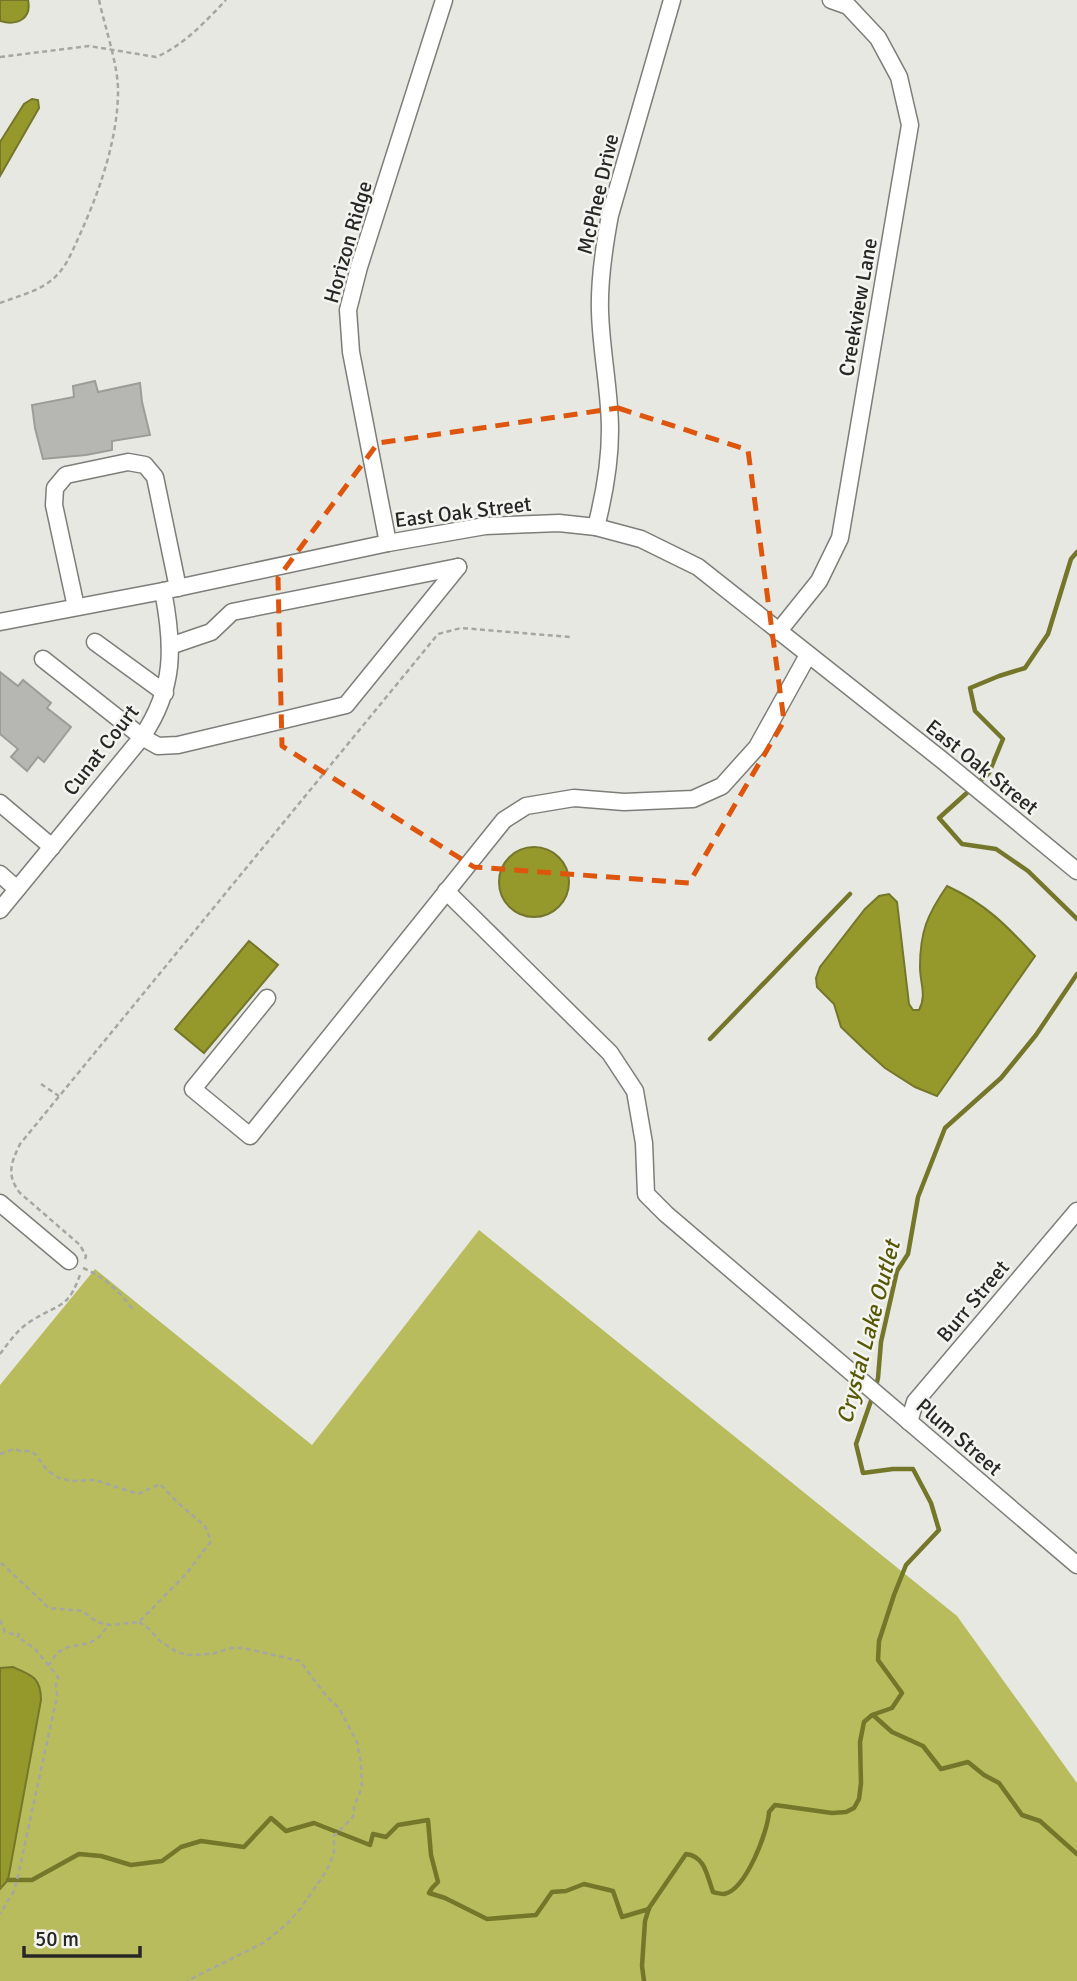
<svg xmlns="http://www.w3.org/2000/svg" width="1077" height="1981" viewBox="0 0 1077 1981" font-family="Signika,sans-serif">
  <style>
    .green { fill: #b8bc5d }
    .water { fill: #95992c; stroke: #74772a; stroke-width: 2 }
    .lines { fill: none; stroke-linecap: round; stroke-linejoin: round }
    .stream { stroke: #74772a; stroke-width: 4.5 }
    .building { fill: #b6b7b2; stroke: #9c9d98; stroke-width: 2 }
    .minor-casing { stroke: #7d7e79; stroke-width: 19 }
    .path { stroke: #a6a7a2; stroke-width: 2.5; stroke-dasharray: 5 3.5; stroke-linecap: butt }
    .minor { stroke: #fff; stroke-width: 16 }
    .marked { fill: none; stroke: #de560d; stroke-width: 5; stroke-dasharray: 14 9; stroke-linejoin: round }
    .labels { text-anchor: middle; stroke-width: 5; stroke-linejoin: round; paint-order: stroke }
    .street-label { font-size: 21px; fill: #272725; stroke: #f4f5f0 }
    .water-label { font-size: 23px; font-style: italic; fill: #565806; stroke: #f4f5f0 }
  </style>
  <rect width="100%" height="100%" fill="#e7e8e2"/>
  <path class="green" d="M 479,1230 L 957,1616 L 1077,1783 L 1077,1981 L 0,1981 L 0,1385 L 95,1269 L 312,1445 Z"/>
  <g class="water">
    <path d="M 0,0 L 28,0 C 32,19 17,26 0,21 Z"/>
    <path d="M 32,99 L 38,100 L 39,108 L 0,176 L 0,142 L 24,104 Z"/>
    <circle cx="534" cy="882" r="35"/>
    <path d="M 947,886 C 986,904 1006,925 1035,956 L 937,1096 L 915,1087 L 885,1068 L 864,1049 L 841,1027 L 834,1004 L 817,987 L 816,978 L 820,967 L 865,909 L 879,896 L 889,894 L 897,902 L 909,1004 L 913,1010 L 919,1010 C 927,995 920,983 920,967 C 920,932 927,915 947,886 Z"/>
    <path d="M 249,941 L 278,965 L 204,1053 L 175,1029 Z"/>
    <path d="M 13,1667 C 32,1675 41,1678 41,1700 L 8,1880 L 0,1889 L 0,1668 Z"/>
  </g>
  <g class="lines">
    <g class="stream">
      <path d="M 1077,552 L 1071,559 L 1048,634 L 1025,668 L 999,676 L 970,688 L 975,711 L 1003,739 L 989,773 L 939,818 L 962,844 L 996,849 L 1028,871 L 1077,919"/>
      <path d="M 710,1039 L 850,894"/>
      <path d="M 876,1386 L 878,1378 L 881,1342 L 897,1271 L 908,1254 L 918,1197 L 945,1128 L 1001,1078 L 1036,1035 L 1077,974"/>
      <path d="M 873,1715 L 892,1732 L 923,1746 L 941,1769 L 968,1762 L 984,1775 L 999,1783 L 1022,1815 L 1040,1821 L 1077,1854"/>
      <path d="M 8,1880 L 32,1880 L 79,1854 L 101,1856 L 131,1865 L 162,1861 L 181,1847 L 201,1841 L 244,1847 L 271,1818 L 286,1831 L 314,1823 L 370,1845 L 373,1834 L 386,1837 L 398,1825 L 428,1820 L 431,1855 L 438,1882 L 432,1888 L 429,1893 L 445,1898 L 487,1919 L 536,1915 L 552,1892 L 566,1891 L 584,1884 L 613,1891 L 622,1917 L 649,1909"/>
      <path d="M 644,1981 L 642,1966 L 645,1921 L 649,1908 L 686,1854 C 705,1856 707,1876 713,1892 C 715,1893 723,1894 724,1894 C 746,1890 768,1831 769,1812 L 775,1805 L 832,1813 L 846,1812 L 854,1808 L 859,1799 L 861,1783 L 860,1742 L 864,1722 L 872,1715 L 892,1708 L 902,1693 L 878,1660 L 879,1641 L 894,1595 L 906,1565 L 939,1530 L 931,1503 L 913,1469 L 893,1469 L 863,1473 L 856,1444 L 873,1395"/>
    </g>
  </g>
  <g class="building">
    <path d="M 95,381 L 98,392 L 140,383 L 142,402 L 150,435 L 112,441 L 112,450 L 86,455 L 43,459 L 35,428 L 32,405 L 74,397 L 73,386 Z"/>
    <path d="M 0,672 L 18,686 L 23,680 L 51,703 L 47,708 L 71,727 L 44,762 L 38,757 L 27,771 L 11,757 L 18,749 L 0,734 Z"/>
  </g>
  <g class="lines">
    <g class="minor-casing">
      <g id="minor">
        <path d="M 596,527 C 604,496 610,462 610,430 C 610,391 601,351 600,311 C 599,279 604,247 610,215 L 672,0"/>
        <path d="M 388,543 L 351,352 L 348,310 L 359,267 L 444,0"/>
        <path d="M 76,607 L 54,505 L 55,488 L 66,475 L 128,462 L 145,465 L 155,477 L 178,588"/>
        <path d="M 0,622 L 163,591 L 388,543 L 485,526 L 559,523 L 596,527 L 641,539 L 698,567 L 942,760 L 1077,871"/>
        <path d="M 778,632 L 819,581 L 840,538 L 910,125 L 899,77 L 878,38 L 848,6 L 831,0"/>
        <path d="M 95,642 L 165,693"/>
        <path d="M 170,646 L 211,632 L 232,612 L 458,567"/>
        <path d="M 43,659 L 142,737 L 158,746 L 178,745 L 346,705 L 458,567"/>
        <path d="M 0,803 L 52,847"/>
        <path d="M 0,874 L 17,889"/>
        <path d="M 446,891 L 610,1053 L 635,1091 L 644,1143 L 646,1194 L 666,1214 L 1077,1565"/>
        <path d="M 0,910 L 142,737 C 175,688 174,647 163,591"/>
        <path d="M 267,998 L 193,1089 L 250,1136 L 504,820 L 526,806 L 574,798 L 624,802 L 693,799 L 722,786 L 757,747 L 808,655"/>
        <path d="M 0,1203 L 69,1261"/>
        <path d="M 909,1422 L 915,1402 L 1077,1211"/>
      </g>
    </g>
    <g class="path">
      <path d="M 0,57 L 89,46 L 156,57 C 183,46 206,21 226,0"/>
      <path d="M 0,303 C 18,296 44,290 57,275 C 66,266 71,254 76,243 C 97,198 117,144 118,94 C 119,67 105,28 99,0"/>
      <path d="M 41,1084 L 59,1096"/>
      <path d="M 85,1259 L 86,1256 L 80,1245 L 20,1193 C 6,1175 11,1163 20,1144 L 438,634 L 461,628 L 570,637"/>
      <path d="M 83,1268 C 105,1277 120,1292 134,1311"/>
      <path d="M 0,1354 C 9,1342 18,1329 31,1321 C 61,1302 68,1310 81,1272"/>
      <path d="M 0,1454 L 14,1449 L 21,1451 L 29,1451 L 35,1454 L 48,1471 L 59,1478 L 72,1481 L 95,1480 L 138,1494 L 160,1484 L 178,1503 L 205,1526 L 211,1541 L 187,1573 L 139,1622 L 110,1625 L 97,1622 L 82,1611 L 49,1608 L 0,1562"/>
      <path d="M 0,1620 L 5,1632 L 12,1634 L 19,1634 L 18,1637 L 35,1649 L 58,1677 L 56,1683 L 57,1696 L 18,1876 L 14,1891 L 0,1914"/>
      <path d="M 139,1622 L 149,1629 L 160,1641 L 177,1652 L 188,1655 L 212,1654 L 231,1648 L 243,1648 L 300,1661 L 327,1697 L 339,1708 L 357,1742 L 361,1764 L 362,1787 L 354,1807 L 353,1817 L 334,1836 L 334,1853 L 327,1870 L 301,1908 L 287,1924 L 265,1942 L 187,1981"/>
      <path d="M 48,1666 L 57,1653 L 68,1647 L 90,1643 L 99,1637 L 109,1625"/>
    </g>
    <use href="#minor" class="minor"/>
  </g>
  <path class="marked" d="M 618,408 L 748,450 L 784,721 L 689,883 L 474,867 L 282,746 L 278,578 L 378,443 Z"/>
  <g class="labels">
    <g class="street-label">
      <text transform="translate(598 194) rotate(-77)" y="7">McPhee Drive</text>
      <text transform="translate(348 242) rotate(-74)" y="7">Horizon Ridge</text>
      <text transform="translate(858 307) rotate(-80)" y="7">Creekview Lane</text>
      <text transform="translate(463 512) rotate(-7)" y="7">East Oak Street</text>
      <text transform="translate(101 750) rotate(-52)" y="7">Cunat Court</text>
      <text transform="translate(982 767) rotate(39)" y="7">East Oak Street</text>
      <text transform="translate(973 1301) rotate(-50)" y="7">Burr Street</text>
      <text transform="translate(959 1437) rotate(41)" y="7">Plum Street</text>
    </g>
    <g class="water-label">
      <text transform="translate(868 1332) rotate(-75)" y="8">Crystal Lake Outlet</text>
    </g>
  </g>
  <path d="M24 1946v10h116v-10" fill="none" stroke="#272725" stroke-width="3.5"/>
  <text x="35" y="1946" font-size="21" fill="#272725" stroke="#f4f5f0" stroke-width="5" paint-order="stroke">50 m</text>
</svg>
